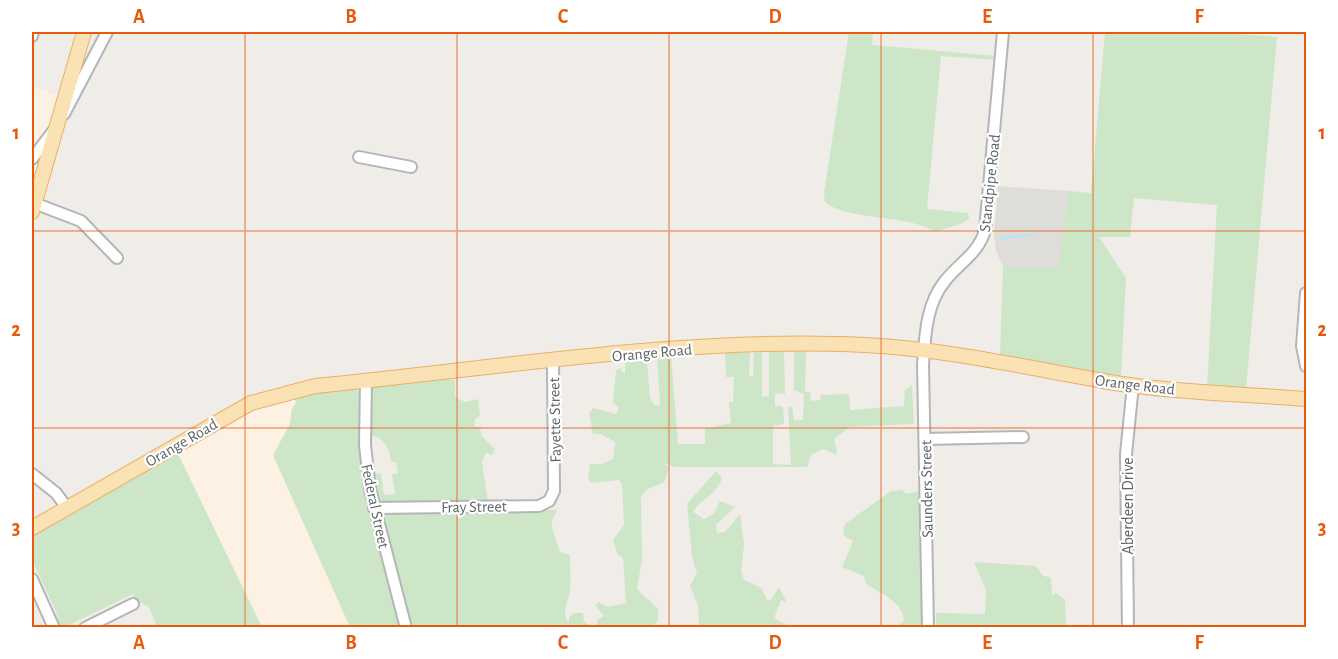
<svg xmlns="http://www.w3.org/2000/svg" width="1338" height="659" viewBox="0 0 1338 659" font-family="'Alegreya Sans',sans-serif">
  <style>
    .commercial { fill: #fcf1e2 }
    .industrial { fill: #dfddda }
    .green { fill: #cce6c7 }
    .lines { fill: none; stroke-linecap: round; stroke-linejoin: round }
    .stream { stroke: #afe6fa; stroke-width: 2 }
    .minor-casing { stroke: #b3b6b9; stroke-width: 14 }
    .major-casing { stroke: #e9af68; stroke-width: 16 }
    .minor { stroke: #fff; stroke-width: 10 }
    .major { stroke: #fae2b4; stroke-width: 14 }
    .grid { fill: none; stroke: #e8590c; stroke-width: 1.5; stroke-opacity: 0.55 }
    .labels { text-anchor: middle; stroke-width: 4.5; stroke-linejoin: round; paint-order: stroke }
    .street-label { font-size: 16px; fill: #5f6467; stroke: #fff }
    .neatline { fill: none; stroke: #e8590c; stroke-width: 2 }
    .grid-label { font-size: 20px; text-anchor: middle; font-weight: bold; fill: #e8590c }
  </style>
  <rect width="100%" height="100%" fill="#f0ede8"/>
  <g class="commercial">
    <path d="M 32,86 L 59,96 L 32,184 Z"/>
    <path d="M 294,395 L 302,426 L 275,459 L 350,627 L 249,627 L 259,623 L 178,454 L 264,404 Z"/>
  </g>
  <path class="industrial" d="M 998,186 L 1069,191 L 1060,267 L 1003,267 L 996,250 L 994,234 Z"/>
  <g class="green">
    <path d="M 849,32 L 873,32 L 872,45 L 997,56 L 996,60 L 941,56 L 927,209 L 968,213 L 969,218 L 963,223 L 935,232 C 910,214 846,221 825,202 L 824,193 Z"/>
    <path d="M 1105,32 L 1213,32 L 1277,37 L 1246,389 L 1207,387 L 1217,205 L 1134,198 L 1130,237 L 1099,237 L 1126,278 L 1121,377 L 1000,355 L 1003,267 L 1059,267 L 1069,191 L 1091,193 Z"/>
    <path d="M 794,350 L 806,351 L 805,392 L 810,392 L 811,401 L 820,400 L 821,395 L 849,394 L 850,410 L 904,406 L 905,390 L 912,385 L 914,424 L 849,427 L 834,439 L 837,451 L 836,455 L 823,449 L 812,454 L 807,467 L 674,467 L 664,463 L 669,468 L 664,482 L 648,489 L 641,496 L 642,559 L 637,589 L 658,609 L 658,620 L 652,627 L 597,627 L 597,620 L 604,616 L 595,605 L 599,602 L 608,607 L 626,603 L 623,558 L 618,555 L 613,540 L 624,525 L 622,484 L 619,480 L 591,483 L 588,478 L 590,464 L 602,464 L 613,459 L 615,442 L 601,434 L 593,434 L 589,413 L 593,408 L 616,414 L 619,408 L 613,402 L 616,371 L 619,368 L 625,374 L 625,362 L 647,360 L 650,398 L 654,405 L 660,405 L 657,357 L 671,356 L 678,444 L 705,444 L 705,429 L 731,423 L 729,402 L 733,402 L 734,377 L 726,377 L 725,353 L 750,353 L 749,376 L 753,377 L 754,353 L 762,352 L 762,397 L 769,396 L 769,352 L 784,352 L 785,394 L 775,393 L 775,406 L 783,406 L 784,424 L 773,426 L 773,464 L 791,465 L 788,407 L 792,406 L 794,420 L 803,420 L 804,394 L 794,390 Z"/>
    <path d="M 436,379 L 455,380 L 455,397 L 465,402 L 478,399 L 480,416 L 475,419 L 474,426 L 483,428 L 480,429 L 481,435 L 495,449 L 492,455 L 486,453 L 482,461 L 489,510 L 558,510 C 545,524 557,539 560,552 L 570,555 C 570,567 571,579 570,590 C 569,602 560,612 569,623 L 569,617 L 574,613 L 583,613 L 584,622 L 593,627 L 408,627 L 370,475 L 381,473 L 384,495 L 395,494 L 392,474 L 398,473 L 396,462 L 391,462 C 390,450 384,436 371,436 L 369,386 Z"/>
    <path d="M 353,388 L 360,392 L 362,401 L 364,486 L 403,627 L 350,627 L 273,455 L 290,424 L 292,408 L 296,403 L 294,395 Z"/>
    <path d="M 178,454 L 262,627 L 157,627 L 149,607 L 132,598 L 135,593 L 65,627 L 59,627 L 56,611 L 32,560 L 32,536 L 134,475 L 152,469 Z"/>
    <path d="M 716,471 L 722,478 C 717,495 701,498 693,512 L 704,519 L 714,513 L 720,501 L 735,507 L 716,525 L 717,533 L 725,532 L 740,514 L 744,545 L 741,571 L 744,580 L 761,588 L 768,601 L 771,600 L 779,587 L 787,603 L 781,600 L 774,618 L 790,627 L 702,628 L 699,624 L 698,605 L 690,586 L 697,573 L 692,557 L 687,504 Z"/>
    <path d="M 901,490 L 907,494 L 920,491 L 924,627 L 897,627 L 904,621 C 903,601 881,594 866,584 L 864,576 L 842,567 L 853,541 L 843,535 L 845,524 L 891,491 Z"/>
    <path d="M 974,562 L 1036,566 L 1042,575 L 1051,578 L 1052,595 L 1056,593 L 1065,600 L 1066,627 L 936,627 L 936,613 L 985,614 L 986,590 Z"/>
  </g>
  <g class="lines">
    <path class="stream" d="M 1000,239 L 1034,234"/>
    <g class="minor-casing">
      <g id="minor">
        <path d="M 32,36 L 33,32"/>
        <path d="M 64,114 L 107,32"/>
        <path d="M 359,157 L 411,167"/>
        <path d="M 32,159 L 54,130"/>
        <path d="M 34,203 L 81,221 L 117,258"/>
        <path d="M 1306,293 L 1302,346 L 1306,366"/>
        <path d="M 366,381 L 365,445 L 370,489 L 406,628"/>
        <path d="M 925,439 L 1023,437"/>
        <path d="M 32,474 L 56,493 L 67,508"/>
        <path d="M 374,508 L 539,506 L 549,501 L 554,491 L 553,361"/>
        <path d="M 32,579 L 54,628"/>
        <path d="M 85,628 L 133,604"/>
        <path d="M 928,628 L 923,365 C 925,336 926,304 945,281 C 959,263 979,253 985,230 L 1003,32"/>
        <path d="M 1128,628 L 1126,454 L 1133,385"/>
      </g>
    </g>
    <g class="major-casing">
      <g id="major">
        <path d="M 32,212 L 84,32"/>
        <path d="M 32,528 L 251,403 L 315,386 C 493,369 686,336 864,345 C 951,349 1036,370 1122,384 C 1183,393 1245,394 1306,399"/>
      </g>
    </g>
    <use href="#minor" class="minor"/>
    <use href="#major" class="major"/>
  </g>
  <path class="grid" d="M 245,32 L 245,628M 457,32 L 457,628M 669,32 L 669,628M 881,32 L 881,628M 1093,32 L 1093,628M 32,231 L 1306,231M 32,428 L 1306,428"/>
  <g class="labels">
    <g class="street-label">
      <text transform="translate(989 183) rotate(-84)" y="6">Standpipe Road</text>
      <text transform="translate(652 352) rotate(-5)" y="6">Orange Road</text>
      <text transform="translate(1135 384) rotate(7)" y="6">Orange Road</text>
      <text transform="translate(554 420) rotate(-91)" y="6">Fayette Street</text>
      <text transform="translate(181 442) rotate(-30)" y="6">Orange Road</text>
      <text transform="translate(926 489) rotate(-91)" y="6">Saunders Street</text>
      <text transform="translate(376 506) rotate(78)" y="6">Federal Street</text>
      <text transform="translate(474 506) rotate(-1)" y="6">Fray Street</text>
      <text transform="translate(1127 506) rotate(-90)" y="6">Aberdeen Drive</text>
    </g>
  </g>
  <rect width="1338" height="659" fill="none" stroke="#ffffff" stroke-width="66"/>
  <rect x="33" y="33" width="1272" height="593" class="neatline"/>
  <g class="grid-label">
    <text x="139" y="23">A</text>
    <text x="351" y="23">B</text>
    <text x="563" y="23">C</text>
    <text x="775" y="23">D</text>
    <text x="987" y="23">E</text>
    <text x="1199" y="23">F</text>
    <text x="16" y="139">1</text>
    <text x="1322" y="139">1</text>
    <text x="16" y="336">2</text>
    <text x="1322" y="336">2</text>
    <text x="16" y="534">3</text>
    <text x="1322" y="534">3</text>
    <text x="139" y="649">A</text>
    <text x="351" y="649">B</text>
    <text x="563" y="649">C</text>
    <text x="775" y="649">D</text>
    <text x="987" y="649">E</text>
    <text x="1199" y="649">F</text>
  </g>
</svg>
